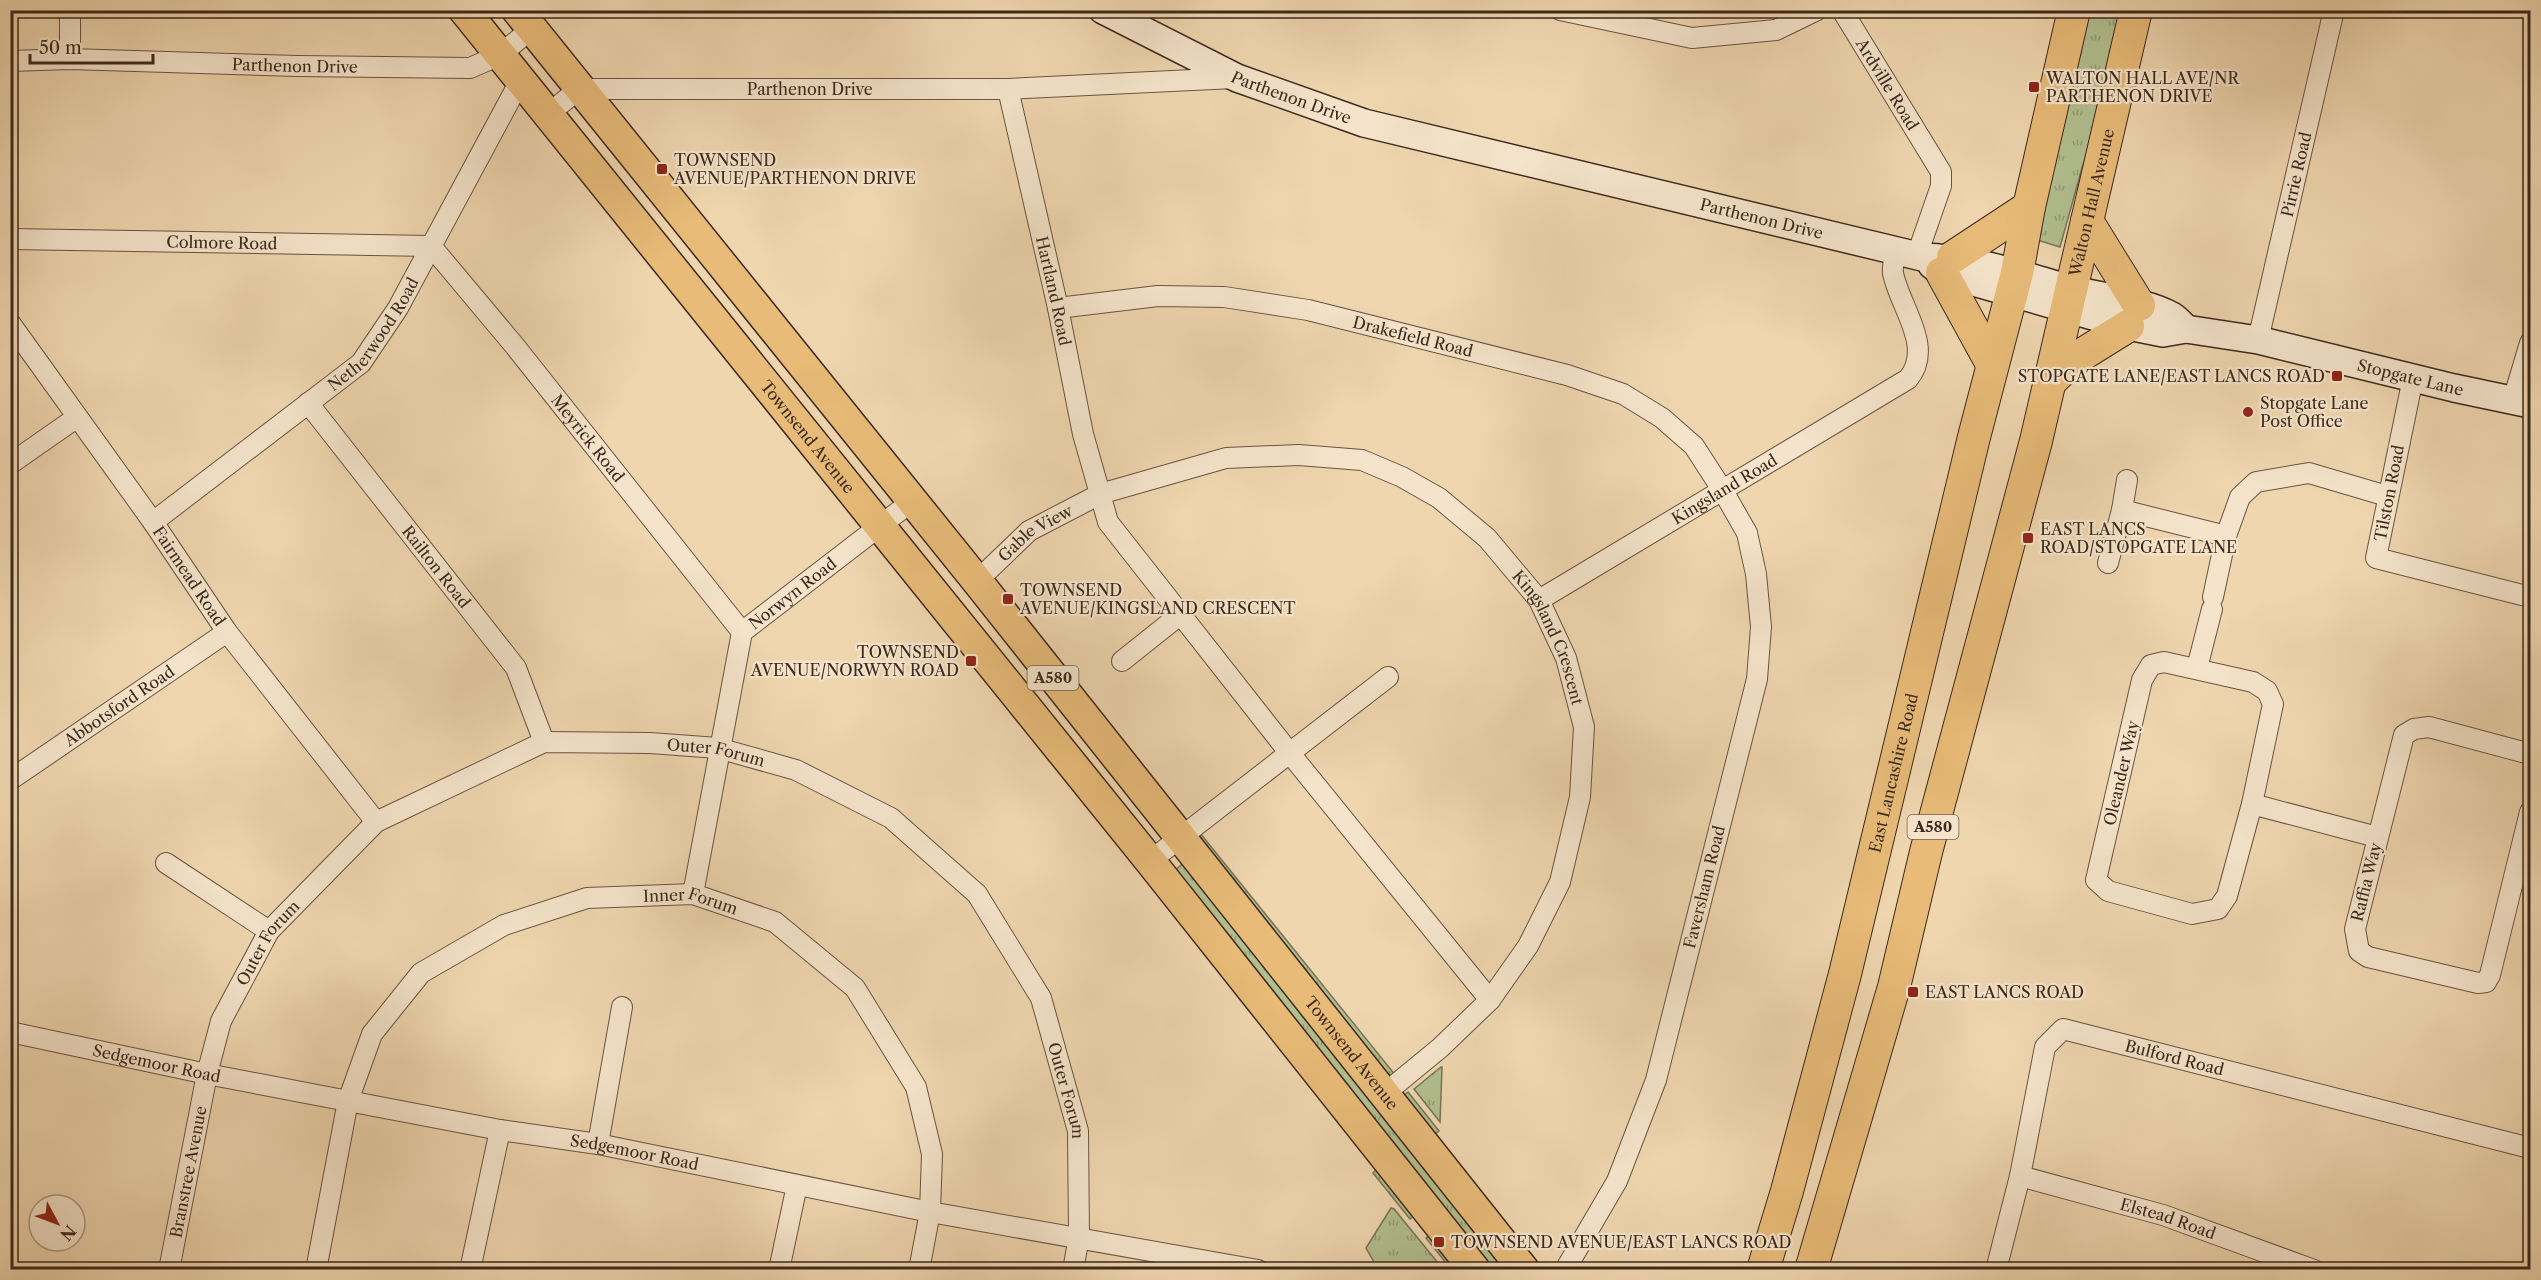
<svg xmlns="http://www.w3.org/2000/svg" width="2541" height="1280" viewBox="0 0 2541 1280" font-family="'Libre Caslon Text',serif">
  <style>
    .grass { fill: url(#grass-tufts); stroke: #787456; stroke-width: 1.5 }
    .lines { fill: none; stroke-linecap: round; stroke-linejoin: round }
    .minor-casing { stroke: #6a5442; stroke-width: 22 }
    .secondary-casing { stroke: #3d291d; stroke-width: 30 }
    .primary-casing { stroke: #3d291d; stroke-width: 33 }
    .trunk-casing { stroke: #3d291d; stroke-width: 34 }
    .minor { stroke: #f5e4cb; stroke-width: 20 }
    .secondary { stroke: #f5e4cb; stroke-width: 27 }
    .primary { stroke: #e8bb78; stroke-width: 30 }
    .trunk { stroke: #e8bb78; stroke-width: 32 }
    .poi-dot { fill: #8f2418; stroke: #f5e4cb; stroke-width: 2 }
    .labels { text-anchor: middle; stroke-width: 4.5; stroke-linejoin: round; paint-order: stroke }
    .shield { fill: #f5e4cb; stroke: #746151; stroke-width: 1.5 }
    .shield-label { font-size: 15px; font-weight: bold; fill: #3d291d }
    .street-label { font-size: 16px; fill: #3d291d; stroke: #f5e4cb }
    .poi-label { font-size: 16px; fill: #3d291d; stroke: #f5e4cb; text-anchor: start }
  </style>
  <defs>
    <pattern id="grass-tufts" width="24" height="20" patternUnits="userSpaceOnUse" patternTransform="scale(1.5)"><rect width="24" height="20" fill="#b2bf90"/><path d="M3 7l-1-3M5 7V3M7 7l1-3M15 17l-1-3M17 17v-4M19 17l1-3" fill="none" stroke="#929b75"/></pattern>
  </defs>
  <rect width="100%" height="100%" fill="#efd6af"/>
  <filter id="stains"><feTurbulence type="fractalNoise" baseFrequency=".00333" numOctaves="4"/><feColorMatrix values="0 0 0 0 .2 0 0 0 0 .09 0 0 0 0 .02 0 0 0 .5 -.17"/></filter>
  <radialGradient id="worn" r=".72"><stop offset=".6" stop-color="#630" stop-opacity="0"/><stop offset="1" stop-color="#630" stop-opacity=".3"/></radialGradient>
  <g class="grass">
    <path d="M 2088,11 L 2125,11 L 2100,115 L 2082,168 L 2060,247 L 2034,239 Z"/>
    <path d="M 1200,833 L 1396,1076 L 1387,1078 L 1197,837 Z"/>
    <path d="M 1185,862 L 1505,1269 L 1488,1269 L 1170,874 Z"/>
    <path d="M 1441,1067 L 1442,1067 L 1440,1122 L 1414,1089 Z"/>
    <path d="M 1408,1092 L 1439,1131 L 1434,1135 L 1404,1095 Z"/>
    <path d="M 1378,1168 L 1416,1214 L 1410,1219 L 1373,1173 Z"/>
    <path d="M 1391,1208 L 1394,1209 L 1443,1269 L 1378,1269 L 1366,1248 Z"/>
    <path d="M 1432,1234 L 1461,1269 L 1451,1269 L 1426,1238 Z"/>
  </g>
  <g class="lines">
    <g class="minor-casing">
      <g id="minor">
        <path d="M 1560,10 L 1692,38 L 1776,30 L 1817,10"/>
        <path id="s1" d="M 1842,10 L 1941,172 L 1941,186 L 1917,255"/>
        <path d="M 70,59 L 70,10"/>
        <path id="s2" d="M 10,61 L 70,59 L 297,66 L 470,68 L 500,55 L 531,29"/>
        <path id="s3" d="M 1008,89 L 1058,308 L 1083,434 L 1108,522 L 1288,751 L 1490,1000"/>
        <path id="s4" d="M 547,115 L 579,89 L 1008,89 L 1234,78"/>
        <path id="s5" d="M 10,239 L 431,246 L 514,345 L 742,632"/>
        <path id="s6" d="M 1058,308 L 1158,296 L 1224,297 L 1308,310 L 1567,375 L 1623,394 L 1662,418 L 1694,446 L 1723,491 L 1747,533 L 1756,574 L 1761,627 L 1757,679 L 1656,1080 L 1617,1181 L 1565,1270"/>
        <path id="s7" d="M 10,323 L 153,522 L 227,632 L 376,822"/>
        <path id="s8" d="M 2258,340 L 2334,10"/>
        <path d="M 2413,378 L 2376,558 L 2530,597"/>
        <path d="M 2513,400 L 2530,343"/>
        <path id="s9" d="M 308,403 L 516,668 L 544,742"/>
        <path d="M 10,464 L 76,418"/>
        <path d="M 2122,510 L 2226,536"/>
        <path id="s10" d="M 153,522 L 361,363 L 398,308 L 520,81"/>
        <path d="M 2108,563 L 2122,510 L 2127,480"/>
        <path id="s11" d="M 977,581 L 1029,531 L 1100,494 L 1226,458 L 1299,455 L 1362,460 L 1402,477 L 1439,498 L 1487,538 L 1539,600 L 1566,658 L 1584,727 L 1580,797 L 1560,882 L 1528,946 L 1490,1000 L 1440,1048 L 1384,1094"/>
        <path d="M 2213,597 L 2226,536 L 2240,497 L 2256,482 L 2309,473 L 2387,496"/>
        <path id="s12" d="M 1539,600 L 1908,379 C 1935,347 1899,306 1893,273 C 1892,266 1895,256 1896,249"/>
        <path d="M 1122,661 L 1181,614"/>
        <path d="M 2164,662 L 2253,682 L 2267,691 L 2273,704 L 2252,804 L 2227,896 L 2218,909 L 2192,914 L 2108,891 L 2096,880 L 2142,680 L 2151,665 Z"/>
        <path d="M 2197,668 L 2212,609"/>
        <path d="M 2530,754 L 2429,727 L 2414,729 L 2404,735 L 2355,929 L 2359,951 L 2368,957 L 2478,983 L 2486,982 L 2490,975 L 2530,812"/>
        <path id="s13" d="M 10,780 L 227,632"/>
        <path d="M 2252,804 L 2377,837"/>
        <path d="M 1150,861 L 1388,677"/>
        <path d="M 166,863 L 269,931"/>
        <path id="s14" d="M 693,894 L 742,632 L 911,502"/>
        <path id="s15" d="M 10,1032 L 207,1074 L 500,1130 L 598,1144 L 930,1212 L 1258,1270"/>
        <path d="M 598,1144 L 622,1007"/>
        <path id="s16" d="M 2020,1176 L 2163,1215 L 2314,1270"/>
        <path id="s17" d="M 169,1270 L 207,1074 L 221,1021 L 269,931 L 376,822 L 544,742 L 650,743 L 718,748 L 796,770 L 891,818 L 977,894 L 1041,998 L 1078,1131 L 1079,1237 L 1073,1270"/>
        <path id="s18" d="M 316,1270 L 348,1101 L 372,1034 L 421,973 L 504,925 L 587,898 L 693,894 L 775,922 L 855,988 L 916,1087 L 932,1154 L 930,1212 L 919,1270"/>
        <path d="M 470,1270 L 500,1130"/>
        <path d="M 779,1270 L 797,1185"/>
        <path id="s19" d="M 1996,1270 L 2020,1176 L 2045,1047 L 2063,1029 L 2530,1148"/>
      </g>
    </g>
    <g class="secondary-casing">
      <g id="secondary">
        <path id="s20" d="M 1103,10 L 1237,78 L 1364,123 L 1922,257 C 1974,258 2021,275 2070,289 C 2100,297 2146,301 2172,316 C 2177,319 2182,325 2186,329"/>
        <path id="s21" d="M 1932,265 L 1942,273 L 2128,326 L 2163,333 L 2186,329 L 2258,340 L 2454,388 L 2530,404"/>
      </g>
    </g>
    <g class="primary-casing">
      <g id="primary">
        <path id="s22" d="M 464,10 L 1150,861 L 1475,1270"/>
        <path id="s23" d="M 517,10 L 977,581 L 1524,1270"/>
      </g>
    </g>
    <g class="trunk-casing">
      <g id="trunk">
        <path d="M 2087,221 L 2139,305"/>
        <path d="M 1953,257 L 2029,207"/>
        <path d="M 1942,273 L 1992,364"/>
        <path d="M 2050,382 L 2070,362 L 2128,326"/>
        <path id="s24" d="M 1763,1270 L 1787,1191 L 1845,974 L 1974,437 L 2017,273 L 2029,207 L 2074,10"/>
        <path id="s25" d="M 1811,1270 L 1894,987 L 1926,852 L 2036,441 L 2136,10"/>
      </g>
    </g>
    <use href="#minor" class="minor"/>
    <use href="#secondary" class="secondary"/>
    <use href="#primary" class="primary"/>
    <use href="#trunk" class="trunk"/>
  </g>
  <g class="poi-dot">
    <rect x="2028" y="81" width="12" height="12" rx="3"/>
    <rect x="656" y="163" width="12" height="12" rx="3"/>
    <rect x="2331" y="370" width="12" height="12" rx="3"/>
    <circle cx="2248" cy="412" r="6"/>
    <rect x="2022" y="532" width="12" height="12" rx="3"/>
    <rect x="1002" y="593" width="12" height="12" rx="3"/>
    <rect x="965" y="655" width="12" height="12" rx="3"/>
    <rect x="1907" y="986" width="12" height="12" rx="3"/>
    <rect x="1433" y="1236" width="12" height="12" rx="3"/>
  </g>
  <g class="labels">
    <g class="shield">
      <rect x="1027.5" y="666" width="51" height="24" rx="4.5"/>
      <rect x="1907.5" y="815" width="51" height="24" rx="4.5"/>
    </g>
    <g class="shield-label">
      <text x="1053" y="683">A580</text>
      <text x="1933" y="832">A580</text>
    </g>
    <g class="street-label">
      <text dy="6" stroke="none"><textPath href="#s2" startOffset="285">Parthenon Drive</textPath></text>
      <text dy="6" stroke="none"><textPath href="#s1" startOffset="87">Ardville Road</textPath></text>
      <text dy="6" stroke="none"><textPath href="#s4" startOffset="272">Parthenon Drive</textPath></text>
      <text dy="6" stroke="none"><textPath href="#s20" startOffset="208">Parthenon Drive</textPath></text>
      <text dy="6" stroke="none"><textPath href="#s8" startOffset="170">Pirrie Road</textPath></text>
      <text dy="6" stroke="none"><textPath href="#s25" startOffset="1104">Walton Hall Avenue</textPath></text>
      <text dy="6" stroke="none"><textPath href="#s20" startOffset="694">Parthenon Drive</textPath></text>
      <text dy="6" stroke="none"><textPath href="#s5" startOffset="212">Colmore Road</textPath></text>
      <text dy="6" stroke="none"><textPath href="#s3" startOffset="207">Hartland Road</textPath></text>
      <text dy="6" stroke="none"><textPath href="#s10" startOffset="292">Netherwood Road</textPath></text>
      <text dy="6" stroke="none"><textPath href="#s6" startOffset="360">Drakefield Road</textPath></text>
      <text dy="6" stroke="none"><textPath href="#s21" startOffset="495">Stopgate Lane</textPath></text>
      <text dy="6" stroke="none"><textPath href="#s22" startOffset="548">Townsend Avenue</textPath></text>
      <text dy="6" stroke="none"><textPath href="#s5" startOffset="669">Meyrick Road</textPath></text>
      <text dy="6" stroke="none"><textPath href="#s12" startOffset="216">Kingsland Road</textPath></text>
      <text transform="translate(2389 493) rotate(-79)" y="6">Tilston Road</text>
      <text dy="6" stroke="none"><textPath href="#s11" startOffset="76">Gable View</textPath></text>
      <text dy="6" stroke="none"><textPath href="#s9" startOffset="208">Railton Road</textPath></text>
      <text dy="6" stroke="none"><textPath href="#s7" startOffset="310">Fairmead Road</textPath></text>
      <text dy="6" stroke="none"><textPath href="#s14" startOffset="330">Norwyn Road</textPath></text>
      <text dy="6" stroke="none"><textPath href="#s11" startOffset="687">Kingsland Crescent</textPath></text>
      <text dy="6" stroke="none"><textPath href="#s13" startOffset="132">Abbotsford Road</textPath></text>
      <text dy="6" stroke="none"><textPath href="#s17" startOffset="868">Outer Forum</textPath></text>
      <text dy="6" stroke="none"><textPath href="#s24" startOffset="514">East Lancashire Road</textPath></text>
      <text transform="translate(2121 773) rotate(-77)" y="6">Oleander Way</text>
      <text transform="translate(2366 882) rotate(-76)" y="6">Raffia Way</text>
      <text transform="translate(1704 887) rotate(-76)" y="6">Faversham Road</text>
      <text dy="6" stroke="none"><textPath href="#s18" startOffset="609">Inner Forum</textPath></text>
      <text dy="6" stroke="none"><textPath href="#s17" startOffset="346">Outer Forum</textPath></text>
      <text dy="6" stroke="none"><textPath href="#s23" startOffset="1336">Townsend Avenue</textPath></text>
      <text dy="6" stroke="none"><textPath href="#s19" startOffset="369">Bulford Road</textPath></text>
      <text dy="6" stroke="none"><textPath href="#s15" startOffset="150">Sedgemoor Road</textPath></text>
      <text dy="6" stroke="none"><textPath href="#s17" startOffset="1390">Outer Forum</textPath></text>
      <text dy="6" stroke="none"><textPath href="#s15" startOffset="636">Sedgemoor Road</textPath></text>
      <text dy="6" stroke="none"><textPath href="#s17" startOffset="100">Branstree Avenue</textPath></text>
      <text dy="6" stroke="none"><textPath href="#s16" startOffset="154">Elstead Road</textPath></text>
    </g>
    <g class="poi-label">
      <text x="2046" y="84">WALTON HALL AVE/NR<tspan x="2046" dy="18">PARTHENON DRIVE</tspan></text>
      <text x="674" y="166">TOWNSEND<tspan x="674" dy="18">AVENUE/PARTHENON DRIVE</tspan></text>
      <text x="2325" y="382" text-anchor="end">STOPGATE LANE/EAST LANCS ROAD</text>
      <text x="2260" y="409">Stopgate Lane<tspan x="2260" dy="18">Post Office</tspan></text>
      <text x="2040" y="535">EAST LANCS<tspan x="2040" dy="18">ROAD/STOPGATE LANE</tspan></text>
      <text x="1020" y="596">TOWNSEND<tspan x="1020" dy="18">AVENUE/KINGSLAND CRESCENT</tspan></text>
      <text x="959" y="658" text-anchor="end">TOWNSEND<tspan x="959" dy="18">AVENUE/NORWYN ROAD</tspan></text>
      <text x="1925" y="998">EAST LANCS ROAD</text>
      <text x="1451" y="1248">TOWNSEND AVENUE/EAST LANCS ROAD</text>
    </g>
  </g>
  <rect width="2541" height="1280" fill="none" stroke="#efd6af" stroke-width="36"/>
  <rect x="12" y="12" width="2517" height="1256" fill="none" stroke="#3d291d" stroke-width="3"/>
  <rect x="18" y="18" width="2505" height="1244" fill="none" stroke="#3d291d" stroke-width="1.5"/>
  <g transform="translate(57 1223) rotate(131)"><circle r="28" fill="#f5e4cb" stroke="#ab9985" stroke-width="1.5"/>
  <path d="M0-4.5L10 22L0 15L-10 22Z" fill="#8f2418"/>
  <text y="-9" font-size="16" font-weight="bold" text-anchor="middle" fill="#3d291d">N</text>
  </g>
  <path d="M30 54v9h123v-9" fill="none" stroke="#3d291d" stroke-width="3"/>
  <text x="39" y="54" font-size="18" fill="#3d291d" stroke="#f5e4cb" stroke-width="4.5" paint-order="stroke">50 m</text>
  <rect width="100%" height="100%" filter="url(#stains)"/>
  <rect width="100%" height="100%" fill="url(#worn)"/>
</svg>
